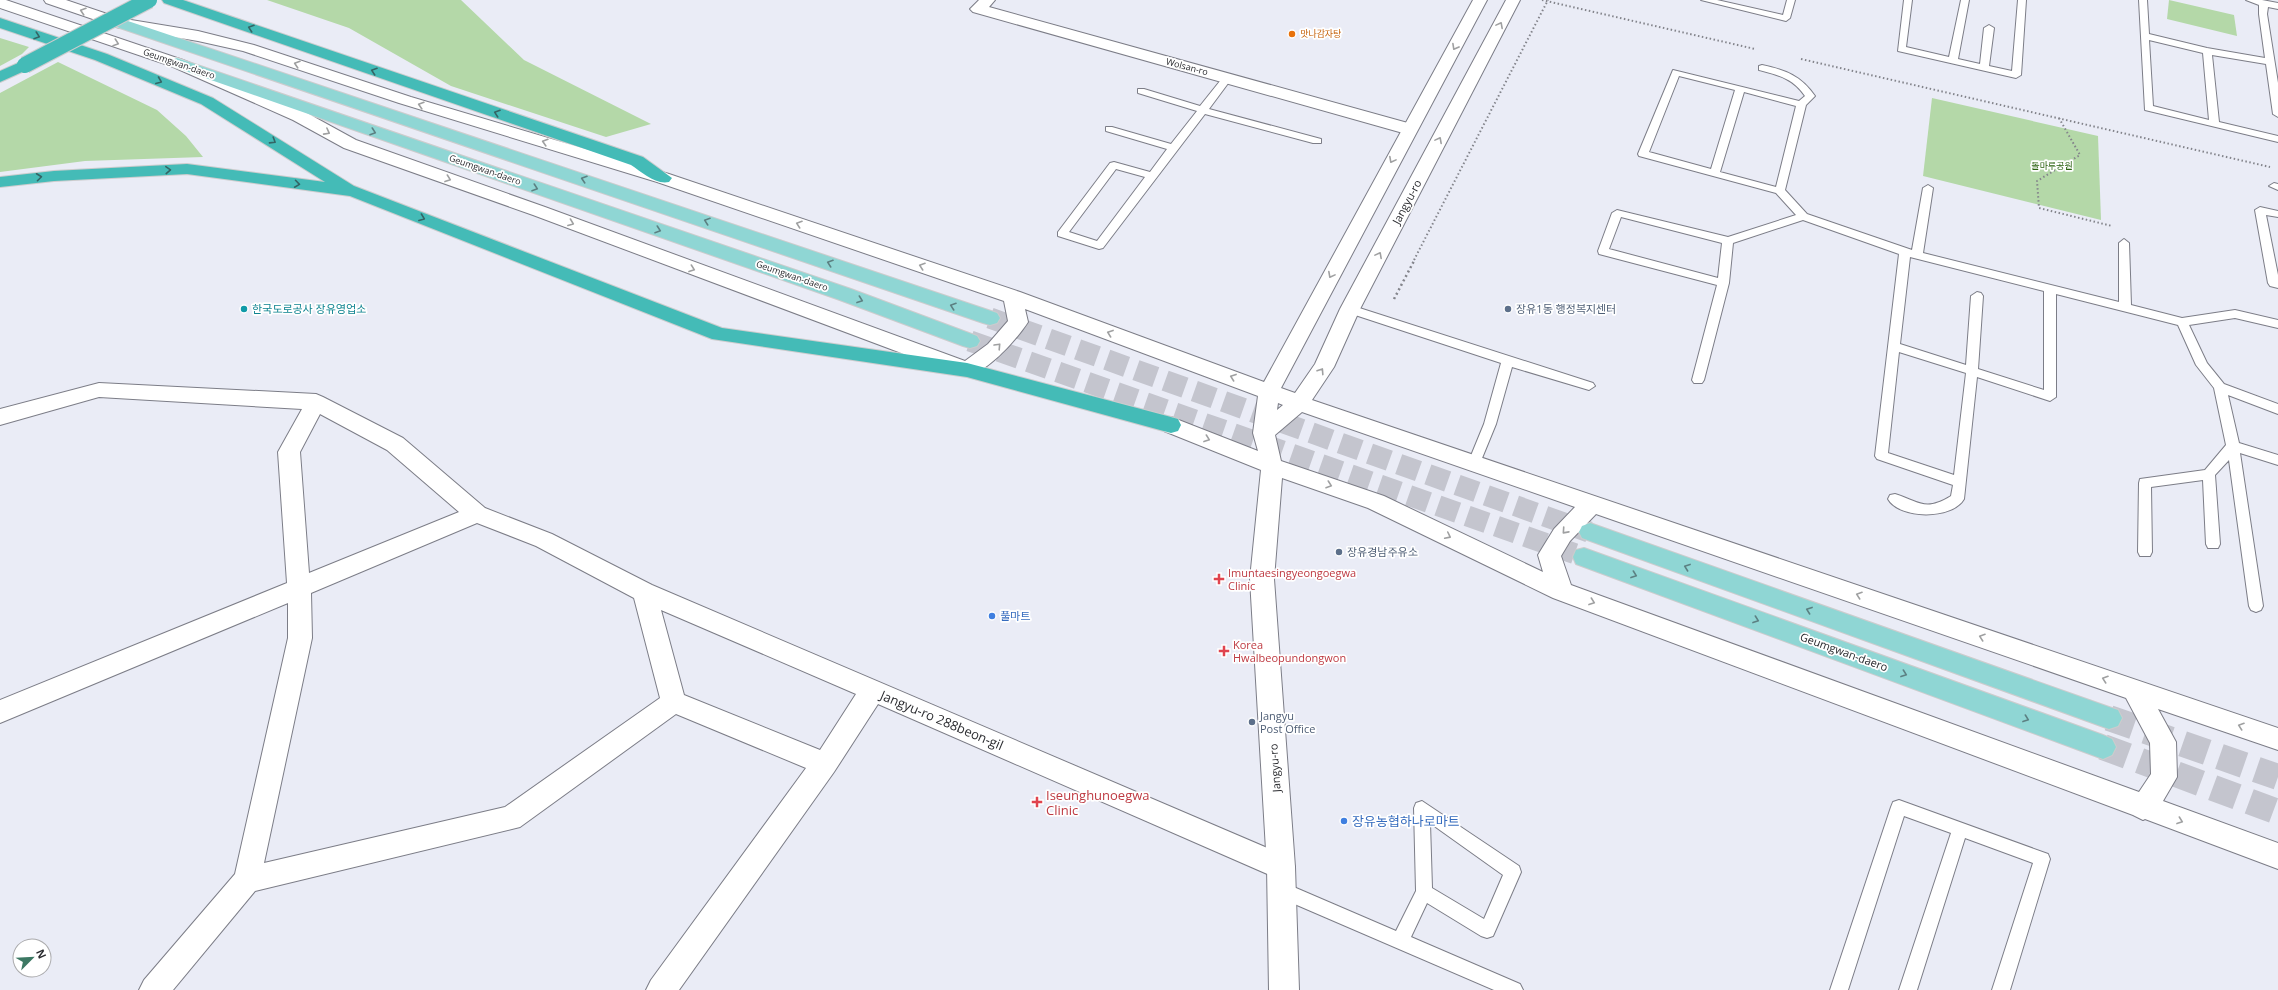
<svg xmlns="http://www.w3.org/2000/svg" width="2278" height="990" viewBox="0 0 2278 990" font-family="'Open Sans','Noto Sans KR',sans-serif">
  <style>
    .green { fill: #b4d8a8 }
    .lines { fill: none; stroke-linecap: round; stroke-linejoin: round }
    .primary-tunnel-far1 { stroke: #c4c5ce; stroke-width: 21; stroke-dasharray: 21 10; stroke-linecap: butt }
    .primary-tunnel { stroke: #c4c5ce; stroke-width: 26; stroke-dasharray: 26 13; stroke-linecap: butt }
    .lane-casing { stroke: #7c7d87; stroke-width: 2 }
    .street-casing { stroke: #7c7d87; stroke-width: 2 }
    .secondary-casing { stroke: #7c7d87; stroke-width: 2 }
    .primary-casing { stroke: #cccccd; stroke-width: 2 }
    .highway-casing { stroke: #cccccd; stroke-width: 2 }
    .path-far1 { stroke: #83848b; stroke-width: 2; stroke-dasharray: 1.5 2.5; stroke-linecap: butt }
    .path { stroke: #83848b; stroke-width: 2.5; stroke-dasharray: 2 3; stroke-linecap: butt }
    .lane { fill: #fff; fill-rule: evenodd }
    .street { fill: #fff; fill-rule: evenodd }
    .secondary { fill: #fff; fill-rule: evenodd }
    .primary { fill: #8fd6d4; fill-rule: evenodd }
    .highway { fill: #44bbb7; fill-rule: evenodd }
    .highway-bridge-casing { stroke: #cccccd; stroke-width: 18; stroke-linecap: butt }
    .highway-bridge { stroke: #44bbb7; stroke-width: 16 }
    .oneway { stroke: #9fa0a1 }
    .oneway2 { stroke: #346565 }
    .oneway3 { stroke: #5c8082 }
    .food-dot { fill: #e8710a; stroke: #fff; stroke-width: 1.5 }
    .culture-dot { fill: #0f9aa8; stroke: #fff; stroke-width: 1.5 }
    .service-dot { fill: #5c6f8a; stroke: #fff; stroke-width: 1.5 }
    .health-dot { fill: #e0444e; stroke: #fff; stroke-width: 1.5 }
    .shop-dot { fill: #3f7fe0; stroke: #fff; stroke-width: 1.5 }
    .labels { text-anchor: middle; stroke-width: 3.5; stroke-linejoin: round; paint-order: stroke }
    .far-food-label { font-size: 9px; fill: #c56008; stroke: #fff; text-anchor: start }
    .far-street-label { font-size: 9px; fill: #2a2b2f; stroke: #fff }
    .far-park-label { font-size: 9px; fill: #29610f; stroke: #fff }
    .street-label { font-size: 11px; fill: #2a2b2f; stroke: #fff }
    .culture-label { font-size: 11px; fill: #0d838f; stroke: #fff; text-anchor: start }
    .service-label { font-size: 11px; fill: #4e5e75; stroke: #fff; text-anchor: start }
    .health-label { font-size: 11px; fill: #be3a42; stroke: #fff; text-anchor: start }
    .shop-label { font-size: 11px; fill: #366cbe; stroke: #fff; text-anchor: start }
    .near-street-label { font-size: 13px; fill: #2a2b2f; stroke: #fff }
    .near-health-label { font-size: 13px; fill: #be3a42; stroke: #fff; text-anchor: start }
    .near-shop-label { font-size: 13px; fill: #366cbe; stroke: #fff; text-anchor: start }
  </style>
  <rect width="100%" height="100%" fill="#eaecf6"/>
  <g class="green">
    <path d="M 267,0 L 461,0 L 524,60 L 651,124 L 606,137 L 451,86 L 349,28 Z"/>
    <path d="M 2169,0 L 2234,15 L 2237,36 L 2167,19 Z"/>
    <path d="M 0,38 L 29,47 L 22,54 L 0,66 Z"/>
    <path d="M 58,62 L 157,110 L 186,136 L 203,157 L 85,161 L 0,172 L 0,93 Z"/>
    <path d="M 1932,98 L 2098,136 L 2101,220 L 1923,176 Z"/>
  </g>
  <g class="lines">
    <g class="primary-tunnel-far1">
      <path d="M 990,318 L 1589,532"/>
      <path d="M 970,341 L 1584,557"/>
    </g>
    <g class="primary-tunnel">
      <path d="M 2109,718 L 2278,777"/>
      <path d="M 2103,747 L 2278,812"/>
    </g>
    <g class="lane-casing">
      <g id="lane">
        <path d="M 1701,0 L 1717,0 L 1783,15 L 1787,0 L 1795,0 L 1790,18 L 1786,21 Z"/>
        <path d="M 1904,0 L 1912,0 L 1906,47 L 1949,57 L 1961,0 L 1969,0 L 1958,59 L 1980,64 L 1984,28 L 1989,25 L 1994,28 L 1989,66 L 2012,71 L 2018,0 L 2026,0 L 2021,75 L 2016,78 L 1898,51 Z"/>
        <path d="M 2139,0 L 2147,0 L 2149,34 L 2207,48 L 2265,58 L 2259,14 L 2259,5 L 2246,0 L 2262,0 L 2278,3 L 2278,9 L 2268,7 L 2267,14 L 2278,83 L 2278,117 L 2273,114 L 2266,64 L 2212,55 L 2219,122 L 2278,136 L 2278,142 L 2145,110 ZM 2149,40 L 2203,53 L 2209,120 L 2153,106 Z"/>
        <path d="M 1762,65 C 1786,70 1801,76 1815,96 L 1806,105 L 1785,190 L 1807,214 L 1912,250 L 1923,188 L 1928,185 L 1933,188 L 1923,253 L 2119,302 L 2119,243 L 2124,239 L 2129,243 L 2131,305 L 2182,318 L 2235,310 L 2278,320 L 2278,328 L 2235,318 L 2189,325 L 2207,363 L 2224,384 L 2278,404 L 2278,414 L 2228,395 L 2239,443 L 2278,455 L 2278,465 L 2240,453 L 2263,606 L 2261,610 L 2256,612 L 2251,610 L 2249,606 L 2229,460 L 2215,475 L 2220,544 L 2218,548 L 2208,548 L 2206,544 L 2203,480 L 2151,487 L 2152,552 L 2150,556 L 2140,556 L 2138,552 L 2139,483 L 2140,479 L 2205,470 L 2226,445 L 2214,388 L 2196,365 L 2178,325 L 2056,294 L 2056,397 L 2050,401 L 1977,377 L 1964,499 C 1952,520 1899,519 1888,499 L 1890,495 L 1895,494 C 1920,502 1925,512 1951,496 L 1953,485 L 1877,459 L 1875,456 L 1899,254 L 1803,220 L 1733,243 L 1729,283 L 1704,380 L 1702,383 L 1694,383 L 1692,380 L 1717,285 L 1599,254 L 1598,251 L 1612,213 L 1617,210 L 1728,237 L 1796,215 L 1776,193 L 1639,156 L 1638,154 L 1673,70 L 1799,101 L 1805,96 C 1793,78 1778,75 1759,70 L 1759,66 ZM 1679,76 L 1735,90 L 1711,169 L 1649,152 ZM 1744,92 L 1796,106 L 1776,187 L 1720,172 ZM 1621,217 L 1722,243 L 1718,278 L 1609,249 ZM 1910,257 L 2044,291 L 2044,390 L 1978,369 L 1983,296 L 1981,293 L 1977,292 L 1971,296 L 1966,365 L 1900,344 ZM 1899,352 L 1966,373 L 1954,475 L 1888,453 Z"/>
        <path d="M 1227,75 L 1232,78 L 1209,109 L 1321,139 L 1321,143 L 1313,143 L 1205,114 L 1103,248 L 1099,249 L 1058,236 L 1058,232 L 1110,163 L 1114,162 L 1150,172 L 1167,149 L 1106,131 L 1106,127 L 1112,127 L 1171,144 L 1197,111 L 1138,93 L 1138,89 L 1144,89 L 1200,106 L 1224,76 ZM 1116,169 L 1145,177 L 1097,241 L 1069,232 Z"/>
        <path d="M 2274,183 L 2278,184 L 2278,190 L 2269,186 Z"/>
        <path d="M 2260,207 L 2278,211 L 2278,217 L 2266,215 L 2278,275 L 2278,288 L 2270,286 L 2268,283 L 2255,210 Z"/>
        <path d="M 1350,305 L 1593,383 L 1595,386 L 1589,390 L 1512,367 L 1496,424 L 1480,463 L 1479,466 L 1469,466 L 1468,463 L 1484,424 L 1501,363 L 1346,312 L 1344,309 L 1346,306 Z"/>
        <path d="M 1899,800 L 2048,854 L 2050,859 L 2010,990 L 1992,990 L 2033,863 L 1965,838 L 1917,990 L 1899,990 L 1951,833 L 1904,816 L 1848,990 L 1830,990 L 1891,807 L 1893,802 Z"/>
        <path d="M 1422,801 L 1519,866 L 1521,872 L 1493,936 L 1487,938 L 1481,936 L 1427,903 L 1411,937 L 1520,984 L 1523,990 L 1494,990 L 1276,896 L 1274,890 L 1276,884 L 1282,882 L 1396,931 L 1416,891 L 1414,808 L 1416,803 ZM 1430,823 L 1503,875 L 1484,919 L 1432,888 Z"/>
      </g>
    </g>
    <g class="street-casing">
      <g id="street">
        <path d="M 979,0 L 995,0 L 989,7 L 1415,125 L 1417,129 L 1415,133 L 1403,133 L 973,12 L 970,9 Z"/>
        <path d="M 99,383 L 316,394 L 323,397 L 403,438 L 485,508 L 552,534 L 652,585 L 1291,858 L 1295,867 L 1291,876 L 1281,880 L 878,704 L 834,772 L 679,990 L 646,990 L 651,980 L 806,768 L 676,714 L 520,827 L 255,891 L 173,990 L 139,990 L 144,980 L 235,874 L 288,638 L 288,603 L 0,723 L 0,700 L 287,583 L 278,452 L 302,409 L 99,397 L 0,425 L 0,409 ZM 320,414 L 387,450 L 459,512 L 309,573 L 300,452 ZM 477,523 L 536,546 L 634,598 L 660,698 L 505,807 L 264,863 L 312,638 L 311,593 ZM 661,610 L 856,694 L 820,750 L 684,695 Z"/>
      </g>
    </g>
    <g class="secondary-casing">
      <path id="secondary" d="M 0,0 L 6,0 L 183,60 L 305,112 L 356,140 L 545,207 L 965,361 L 988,344 L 1008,321 L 1004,301 L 657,182 L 399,103 L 243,51 L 198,41 L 116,27 L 46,3 L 44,0 L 66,0 L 119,18 L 198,31 L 254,45 L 411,97 L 669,174 L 1020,292 L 1264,382 L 1473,0 L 1487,0 L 1281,388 L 1295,393 L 1315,364 L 1340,309 L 1506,0 L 1520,0 L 1360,309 L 1334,367 L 1312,400 L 2278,728 L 2278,750 L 2158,709 L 2176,742 L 2177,777 L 2163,801 L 2278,843 L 2278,869 L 2145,819 L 2143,820 L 2133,815 L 1553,598 L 1368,508 L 1282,478 L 1274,579 L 1295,867 L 1299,990 L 1269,990 L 1267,867 L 1250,579 L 1261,470 L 1164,431 L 1161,425 L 1164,419 L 1171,417 L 1258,451 L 1253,433 L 1258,396 L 1025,309 L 1028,322 C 1017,339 981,381 960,375 L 533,215 L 344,148 L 293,120 L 171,66 L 0,8 ZM 1278,403 L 1283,405 L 1277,410 ZM 1302,412 L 1575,507 L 1554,529 L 1538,555 L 1543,572 L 1384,496 L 1281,461 L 1275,435 ZM 1596,514 L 2126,698 L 2150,743 L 2151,774 L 2139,792 L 1571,585 L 1561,556 L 1570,541 Z"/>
    </g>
    <g class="primary-casing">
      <g id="primary">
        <path d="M 116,17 L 997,313 L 1000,318 L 997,323 L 990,325 L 983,323 L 111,25 L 108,22 L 111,19 Z"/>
        <path d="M 177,58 L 851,289 L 977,336 L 980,341 L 977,346 L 970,348 L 963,346 L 837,299 L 171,66 L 169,63 L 171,60 Z"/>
        <path d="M 1590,523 L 2109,707 L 2118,710 L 2122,718 L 2118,726 L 2109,729 L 1582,538 L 1579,532 L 1582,526 Z"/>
        <path d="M 1584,548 L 2103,735 L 2112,739 L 2116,747 L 2112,755 L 2103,759 L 1576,564 L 1573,557 L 1576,550 Z"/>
      </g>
    </g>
    <g class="highway-casing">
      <g id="highway">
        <path d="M 162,0 L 183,0 L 643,157 L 672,178 L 669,182 C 655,185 642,172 631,165 L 164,3 Z"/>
        <path d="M 0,18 L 107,54 L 213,98 L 354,186 L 722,328 L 967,363 L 1171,417 L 1178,419 L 1181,425 L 1178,431 L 1171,433 L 967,377 L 712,339 L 350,196 L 187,174 L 54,181 L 0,187 L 0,177 L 54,171 L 187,164 L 325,182 L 201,104 L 95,60 L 0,28 Z"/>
        <path d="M 25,60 L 31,62 L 33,65 L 31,68 L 0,82 L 0,71 Z"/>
      </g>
    </g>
    <g class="path-far1">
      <path d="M 1542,0 L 1755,49"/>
      <path d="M 1801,59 L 2270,167"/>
      <path d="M 2059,118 L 2080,155 L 2037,181 L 2039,208 L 2112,226"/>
      <path d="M 1414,260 L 1548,0"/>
    </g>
    <path class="path" d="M 1394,299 L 1415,259"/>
    <use href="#lane" class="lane"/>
    <use href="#street" class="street"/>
    <use href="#secondary" class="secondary"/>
    <use href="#primary" class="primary"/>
    <use href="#highway" class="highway"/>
    <g class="highway-bridge-casing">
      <path id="highway-bridge" d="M 25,65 L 149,0"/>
    </g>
    <use href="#highway-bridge" class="highway-bridge"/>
  </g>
  <defs><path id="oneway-chevron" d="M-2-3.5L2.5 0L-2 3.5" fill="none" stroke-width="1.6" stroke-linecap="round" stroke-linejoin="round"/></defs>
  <g class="oneway">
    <use href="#oneway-chevron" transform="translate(83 11) rotate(-162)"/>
    <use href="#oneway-chevron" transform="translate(1500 25) rotate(-62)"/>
    <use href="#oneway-chevron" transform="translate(116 43) rotate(19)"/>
    <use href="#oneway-chevron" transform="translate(1455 47) rotate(119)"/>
    <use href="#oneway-chevron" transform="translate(297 64) rotate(-162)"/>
    <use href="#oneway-chevron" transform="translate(421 105) rotate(-163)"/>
    <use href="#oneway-chevron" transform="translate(327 132) rotate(28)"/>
    <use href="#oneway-chevron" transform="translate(1439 140) rotate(-62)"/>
    <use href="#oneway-chevron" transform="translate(545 142) rotate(-163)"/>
    <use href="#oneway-chevron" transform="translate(1392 160) rotate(118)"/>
    <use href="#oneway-chevron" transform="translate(448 179) rotate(20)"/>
    <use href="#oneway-chevron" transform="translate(571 223) rotate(21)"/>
    <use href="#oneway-chevron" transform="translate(799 224) rotate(-161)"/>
    <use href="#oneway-chevron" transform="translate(1379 255) rotate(-62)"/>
    <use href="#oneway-chevron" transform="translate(922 266) rotate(-161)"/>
    <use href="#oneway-chevron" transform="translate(692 269) rotate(20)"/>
    <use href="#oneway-chevron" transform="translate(1331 275) rotate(118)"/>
    <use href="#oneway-chevron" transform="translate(1110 333) rotate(-160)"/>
    <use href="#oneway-chevron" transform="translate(998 346) rotate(-47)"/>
    <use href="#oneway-chevron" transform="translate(1321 371) rotate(-57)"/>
    <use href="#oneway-chevron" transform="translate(1233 377) rotate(-160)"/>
    <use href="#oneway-chevron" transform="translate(1207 439) rotate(20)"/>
    <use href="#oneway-chevron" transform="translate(1329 485) rotate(19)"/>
    <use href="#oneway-chevron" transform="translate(1565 531) rotate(132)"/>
    <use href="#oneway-chevron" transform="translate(1448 536) rotate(26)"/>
    <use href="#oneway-chevron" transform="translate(1859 595) rotate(-161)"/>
    <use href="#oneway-chevron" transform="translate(1592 602) rotate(20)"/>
    <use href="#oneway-chevron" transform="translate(1982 637) rotate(-161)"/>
    <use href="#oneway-chevron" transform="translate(2105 679) rotate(-161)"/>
    <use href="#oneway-chevron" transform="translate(2241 726) rotate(-161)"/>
    <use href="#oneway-chevron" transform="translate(2180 821) rotate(20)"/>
  </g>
  <g class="oneway2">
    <use href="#oneway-chevron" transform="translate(251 28) rotate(-161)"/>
    <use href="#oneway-chevron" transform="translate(37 36) rotate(19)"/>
    <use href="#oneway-chevron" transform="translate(374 71) rotate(-161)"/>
    <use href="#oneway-chevron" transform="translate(159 81) rotate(22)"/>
    <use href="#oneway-chevron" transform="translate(497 113) rotate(-161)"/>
    <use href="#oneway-chevron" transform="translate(273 141) rotate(32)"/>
    <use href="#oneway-chevron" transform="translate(168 170) rotate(-3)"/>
    <use href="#oneway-chevron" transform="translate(39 177) rotate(-7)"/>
    <use href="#oneway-chevron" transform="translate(297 184) rotate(8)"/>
    <use href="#oneway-chevron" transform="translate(422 218) rotate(21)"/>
  </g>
  <g class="oneway3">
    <use href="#oneway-chevron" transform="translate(373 132) rotate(19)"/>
    <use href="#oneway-chevron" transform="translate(584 179) rotate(-162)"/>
    <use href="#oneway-chevron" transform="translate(535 188) rotate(19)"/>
    <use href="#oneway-chevron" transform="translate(707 221) rotate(-161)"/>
    <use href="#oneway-chevron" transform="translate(658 230) rotate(19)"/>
    <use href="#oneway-chevron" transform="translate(830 263) rotate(-161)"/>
    <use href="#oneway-chevron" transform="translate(860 300) rotate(20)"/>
    <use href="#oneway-chevron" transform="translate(953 306) rotate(-161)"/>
    <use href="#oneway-chevron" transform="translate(1687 567) rotate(-160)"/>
    <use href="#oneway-chevron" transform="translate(1634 575) rotate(20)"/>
    <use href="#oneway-chevron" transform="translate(1809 610) rotate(-160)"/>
    <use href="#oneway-chevron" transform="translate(1756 620) rotate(20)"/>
    <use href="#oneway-chevron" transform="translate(1904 674) rotate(20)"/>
    <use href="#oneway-chevron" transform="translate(2026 719) rotate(20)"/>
  </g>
  <circle class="food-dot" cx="1292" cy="34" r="4"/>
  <circle class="culture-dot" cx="244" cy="309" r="4"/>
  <g class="service-dot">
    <circle cx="1508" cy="309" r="4"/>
    <circle cx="1339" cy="552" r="4"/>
    <circle cx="1252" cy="722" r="4"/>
  </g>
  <g class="health-dot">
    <path d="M1217 573h4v4h4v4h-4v4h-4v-4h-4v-4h4z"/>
    <path d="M1222 645h4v4h4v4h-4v4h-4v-4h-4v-4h4z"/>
    <path d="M1035 796h4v4h4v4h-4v4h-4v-4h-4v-4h4z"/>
  </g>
  <g class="shop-dot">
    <circle cx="992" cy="616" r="4"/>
    <circle cx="1344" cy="821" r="4"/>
  </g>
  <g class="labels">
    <g class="far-food-label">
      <text x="1300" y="37">맛나감자탕</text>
    </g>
    <g class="far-street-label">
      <text transform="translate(179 64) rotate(19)" y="3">Geumgwan-daero</text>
      <text transform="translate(1187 67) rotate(15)" y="3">Wolsan-ro</text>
      <text transform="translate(485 170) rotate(19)" y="3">Geumgwan-daero</text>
      <text transform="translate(792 276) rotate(19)" y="3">Geumgwan-daero</text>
    </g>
    <g class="far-park-label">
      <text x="2052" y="169">돌마루공원</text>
    </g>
    <g class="street-label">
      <text transform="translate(1407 202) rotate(-62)" y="4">Jangyu-ro</text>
      <text transform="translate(1844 652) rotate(20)" y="4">Geumgwan-daero</text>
      <text transform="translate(1275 768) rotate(-94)" y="4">Jangyu-ro</text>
    </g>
    <g class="culture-label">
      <text x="252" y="313">한국도로공사 장유영업소</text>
    </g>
    <g class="service-label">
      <text x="1516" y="313">장유1동 행정복지센터</text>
      <text x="1347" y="556">장유경남주유소</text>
      <text x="1260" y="720">Jangyu<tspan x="1260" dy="13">Post Office</tspan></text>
    </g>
    <g class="health-label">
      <text x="1228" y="577">Imuntaesingyeongoegwa<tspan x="1228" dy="13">Clinic</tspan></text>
      <text x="1233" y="649">Korea<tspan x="1233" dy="13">Hwalbeopundongwon</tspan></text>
    </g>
    <g class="shop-label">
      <text x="1000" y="620">풀마트</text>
    </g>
    <g class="near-street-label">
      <text transform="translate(942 720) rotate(23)" y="5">Jangyu-ro 288beon-gil</text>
    </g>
    <g class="near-health-label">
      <text x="1046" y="800">Iseunghunoegwa<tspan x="1046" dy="15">Clinic</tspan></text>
    </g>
    <g class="near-shop-label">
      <text x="1352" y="826">장유농협하나로마트</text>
    </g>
  </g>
  <g transform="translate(32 958) rotate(66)"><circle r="19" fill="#ffffff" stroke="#aaaaac"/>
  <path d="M0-3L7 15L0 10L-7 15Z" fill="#3c7863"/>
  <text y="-6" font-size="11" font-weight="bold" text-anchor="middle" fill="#2a2b2f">N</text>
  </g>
</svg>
